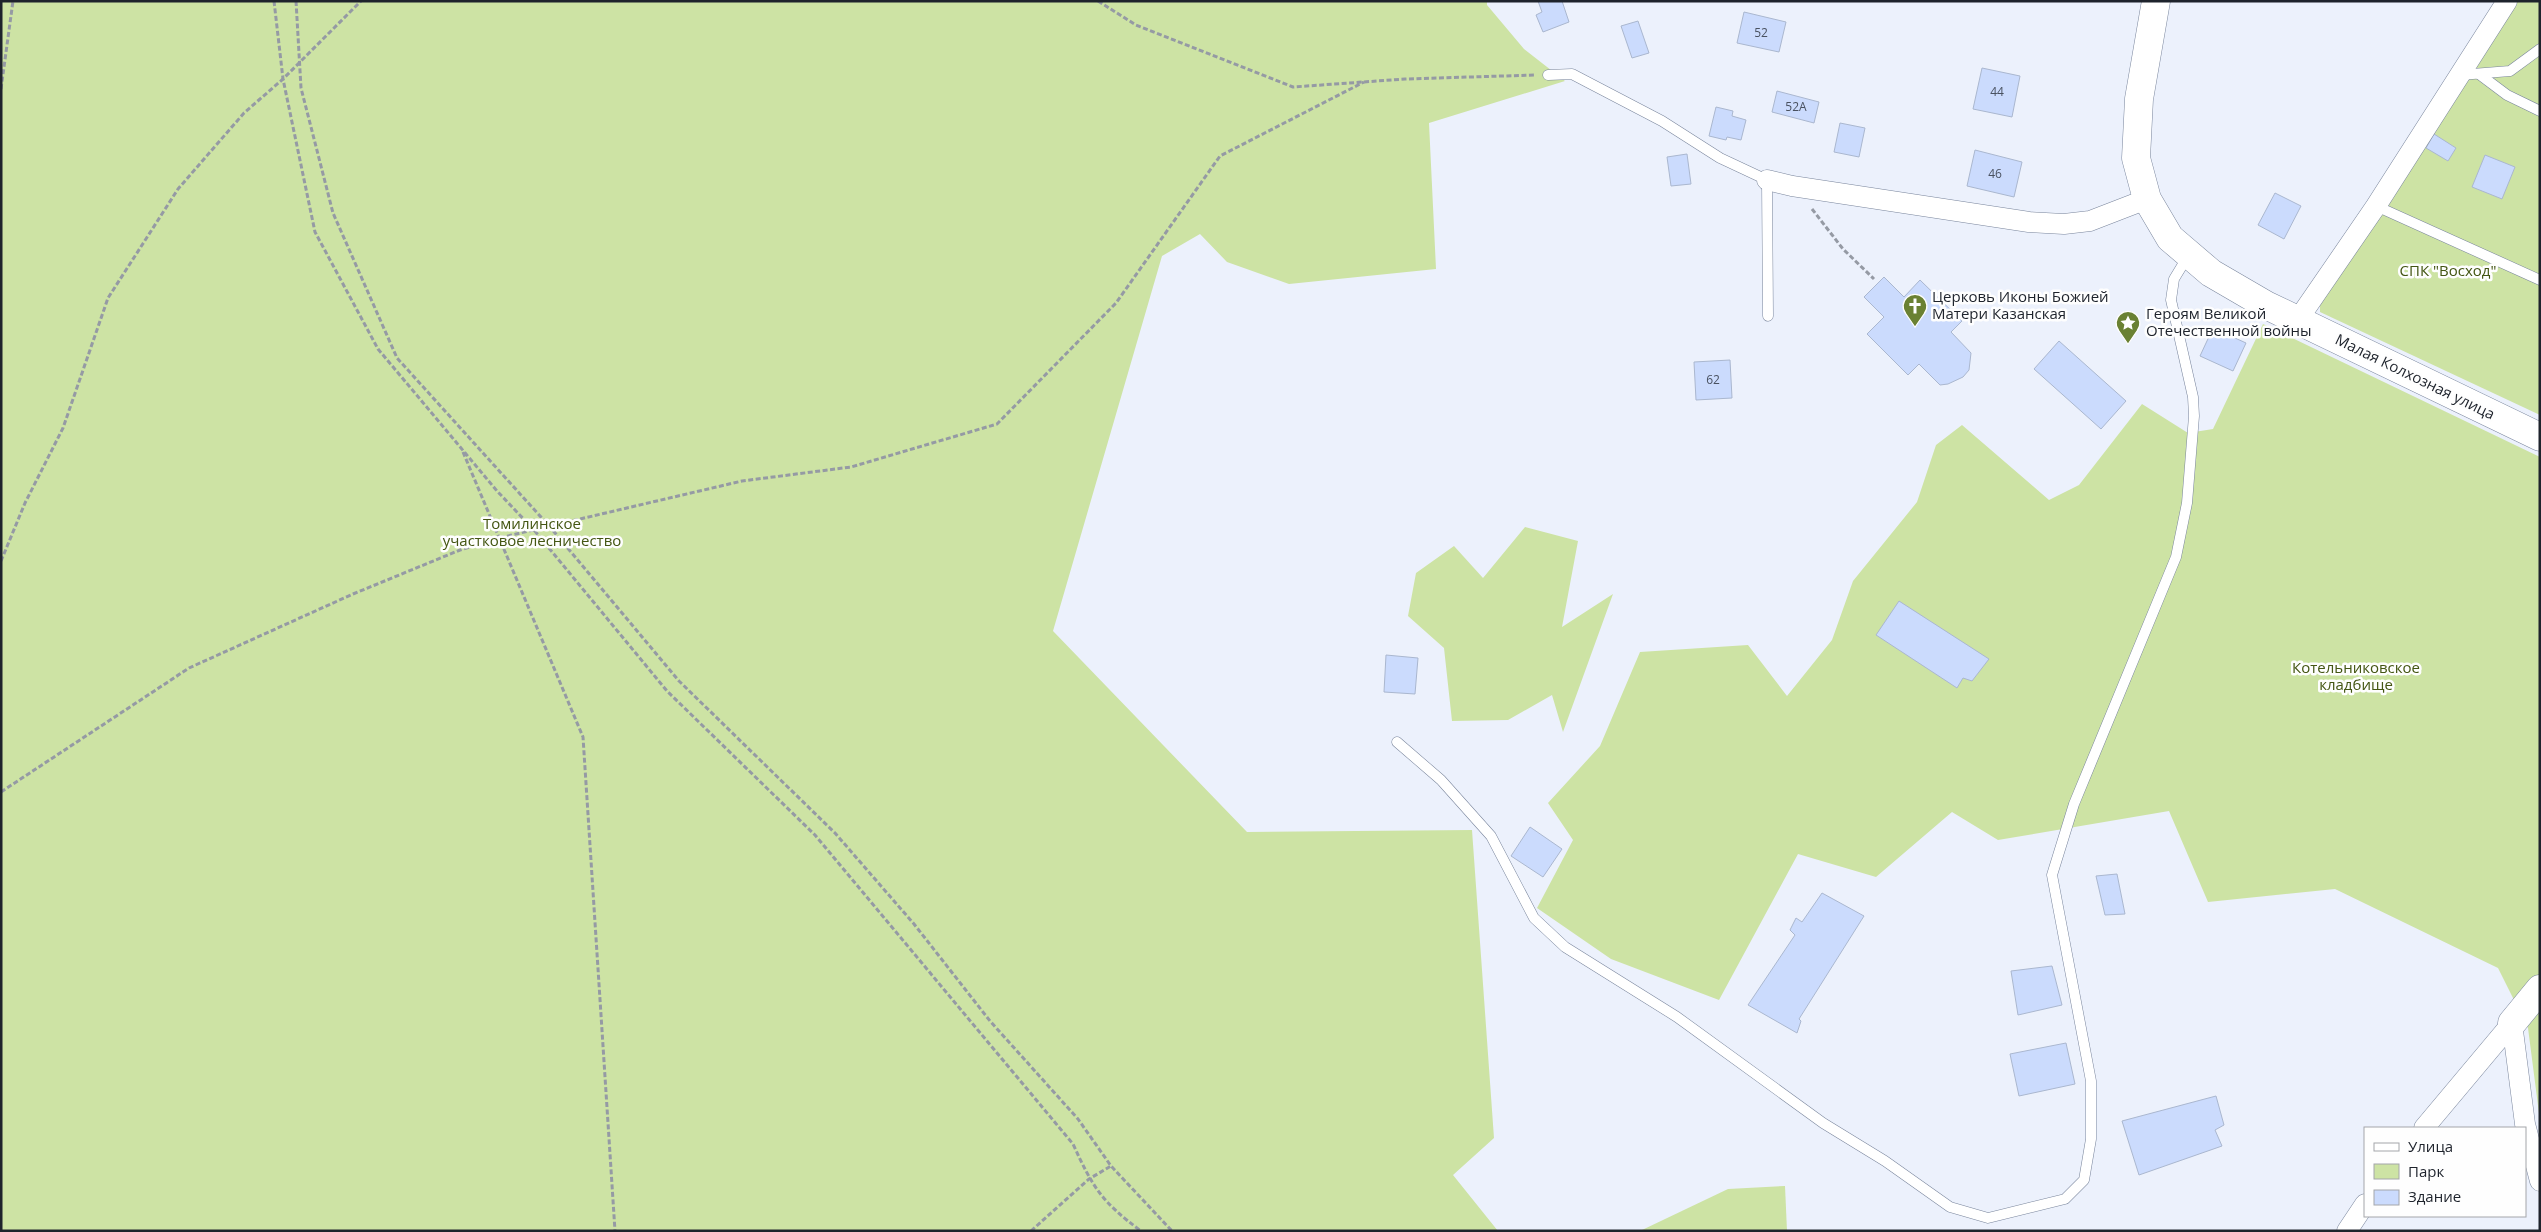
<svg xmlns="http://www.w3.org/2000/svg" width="2541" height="1232" viewBox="0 0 2541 1232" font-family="'Open Sans',sans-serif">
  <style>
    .green { fill: #cde3a4 }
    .building { fill: #cbdbfd; stroke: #aab7cf }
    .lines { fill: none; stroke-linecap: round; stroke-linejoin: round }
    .lane-casing { stroke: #79859c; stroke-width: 11 }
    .street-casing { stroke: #79859c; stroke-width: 21 }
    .secondary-casing { stroke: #79859c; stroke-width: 29 }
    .path { stroke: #959aa4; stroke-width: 3; stroke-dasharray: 5 2.5; stroke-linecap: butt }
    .lane { stroke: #fff; stroke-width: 10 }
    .street { stroke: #fff; stroke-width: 20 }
    .secondary { stroke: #fff; stroke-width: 28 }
    .labels { text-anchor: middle; stroke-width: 5; stroke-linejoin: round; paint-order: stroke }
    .number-label { font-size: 12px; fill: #495160 }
    .park-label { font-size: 15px; fill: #445613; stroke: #fefefe }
    .poi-label { font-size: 15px; fill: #1e232c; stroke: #fefefe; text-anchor: start }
    .street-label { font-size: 15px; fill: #1e232c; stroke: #fefefe }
  </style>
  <rect width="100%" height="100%" fill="#ecf1fc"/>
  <g class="green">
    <path d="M 1,1 L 1487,1 L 1487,5 L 1524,49 L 1565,81 L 1429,123 L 1436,269 L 1289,284 L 1227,262 L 1200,234 L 1162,256 L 1053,631 L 1247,832 L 1472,830 L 1494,1138 L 1453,1175 L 1498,1231 L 1,1231 Z"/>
    <path d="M 2518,1 L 2540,1 L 2540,415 L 2320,312 L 2320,295 Z"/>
    <path d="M 2263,324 L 2540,457 L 2540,1121 L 2528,1028 L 2498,968 L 2335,889 L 2208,902 L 2169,811 L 1998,840 L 1952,812 L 1876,877 L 1798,854 L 1719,1000 L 1611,959 L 1537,908 L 1573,840 L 1548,803 L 1600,746 L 1640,652 L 1748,645 L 1787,696 L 1832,640 L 1853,581 L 1917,502 L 1936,445 L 1962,425 L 2049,500 L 2079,485 L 2142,404 L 2188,433 L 2213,429 Z"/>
    <path d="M 1525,527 L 1578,541 L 1562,627 L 1613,594 L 1563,732 L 1552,695 L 1508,720 L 1452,721 L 1444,648 L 1408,616 L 1416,573 L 1454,546 L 1483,578 Z"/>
    <path d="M 1785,1186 L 1787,1231 L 1642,1230 L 1728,1189 Z"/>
  </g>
  <g class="building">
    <path d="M 1538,1 L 1562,1 L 1569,22 L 1543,32 L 1536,15 L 1542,12 Z"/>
    <path d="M 1744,12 L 1786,22 L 1779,52 L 1737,43 Z"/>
    <path d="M 1638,21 L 1649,53 L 1632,58 L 1621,26 Z"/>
    <path d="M 1982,68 L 2020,76 L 2012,117 L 1973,109 Z"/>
    <path d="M 1777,91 L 1819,102 L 1814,123 L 1772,112 Z"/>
    <path d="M 1716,107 L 1733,111 L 1732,116 L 1746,120 L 1741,140 L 1727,137 L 1726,140 L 1709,136 Z"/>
    <path d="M 1840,123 L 1865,128 L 1859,157 L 1834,152 Z"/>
    <path d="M 2434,134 L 2456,148 L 2448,161 L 2426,148 Z"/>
    <path d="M 1975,150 L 2022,162 L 2014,197 L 1967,186 Z"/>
    <path d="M 1687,154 L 1691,184 L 1671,186 L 1667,157 Z"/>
    <path d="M 2485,155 L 2515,167 L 2502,199 L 2472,187 Z"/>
    <path d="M 2275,193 L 2301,206 L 2284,239 L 2258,225 Z"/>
    <path d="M 1884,277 L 1904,297 L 1920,280 L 1962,321 L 1951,332 L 1971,353 L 1969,370 L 1963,377 L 1948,384 L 1940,385 L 1919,364 L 1908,375 L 1867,334 L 1884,317 L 1864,297 Z"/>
    <path d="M 2213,328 L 2246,343 L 2233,371 L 2200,356 Z"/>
    <path d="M 2059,341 L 2126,401 L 2101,429 L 2034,369 Z"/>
    <path d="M 1730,360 L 1732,398 L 1696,400 L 1694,362 Z"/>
    <path d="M 1899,601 L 1989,659 L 1972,681 L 1963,678 L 1957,688 L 1876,635 Z"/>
    <path d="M 1386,655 L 1418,658 L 1415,694 L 1384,692 Z"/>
    <path d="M 1530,827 L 1562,849 L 1543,877 L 1511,856 Z"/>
    <path d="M 2117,874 L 2125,914 L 2105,915 L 2096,876 Z"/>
    <path d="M 1822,893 L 1864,916 L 1799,1019 L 1801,1021 L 1797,1033 L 1748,1005 L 1795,935 L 1790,930 L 1796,918 L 1802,922 Z"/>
    <path d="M 2052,966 L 2062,1005 L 2018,1015 L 2011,971 Z"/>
    <path d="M 2066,1043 L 2075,1084 L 2019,1096 L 2010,1054 Z"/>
    <path d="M 2216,1096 L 2224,1125 L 2215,1130 L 2222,1146 L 2139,1175 L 2122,1121 Z"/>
  </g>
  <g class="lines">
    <g class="lane-casing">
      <g id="lane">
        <path d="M 2479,74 L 2507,95 L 2540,111"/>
        <path d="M 1548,75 L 1572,74 L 1662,121 L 1720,158 L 1767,180 L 1768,316"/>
        <path d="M 2460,75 L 2510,71 L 2540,49"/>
        <path d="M 2376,206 L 2540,280"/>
        <path d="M 1397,742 L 1441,780 L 1491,836 L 1534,918 L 1565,947 L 1677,1017 L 1823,1123 L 1885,1161 L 1950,1207 L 1988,1218 L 2065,1199 L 2084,1180 L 2091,1139 L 2091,1081 L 2052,875 L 2074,804 L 2176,557 L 2187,503 L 2194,416 L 2193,397 L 2171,300 L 2174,279 L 2188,256"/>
      </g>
    </g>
    <g class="street-casing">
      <g id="street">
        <path d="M 1767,180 L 1792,186 L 2029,222 L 2064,224 L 2090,221 L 2147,199"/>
        <path d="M 2297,321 L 2376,206 L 2507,1"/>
        <path d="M 2512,1023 L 2525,1124 L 2540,1181"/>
        <path d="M 2424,1128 L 2512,1023"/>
        <path d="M 2347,1231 L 2365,1204"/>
      </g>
    </g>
    <g class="secondary-casing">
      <g id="secondary">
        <path d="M 2156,1 L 2139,99 L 2136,158 L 2147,199 L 2170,238 L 2211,273 L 2266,305 L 2540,437"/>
        <path d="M 2512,1023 L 2540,989"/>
      </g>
    </g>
    <g class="path">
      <path d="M 274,1 L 283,79 L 315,232 L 378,349 L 497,491 L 534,530 L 667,691 L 815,835 L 1073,1144 C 1093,1188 1102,1202 1141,1231"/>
      <path d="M 296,1 L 301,88 L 333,213 L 397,358 L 550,527 L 679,681 L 835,833 L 914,924 L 990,1021 L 1078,1119 L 1111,1166 L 1172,1231"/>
      <path d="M 1098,1 L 1136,25 L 1293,87 L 1405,79 L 1535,75"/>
      <path d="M 1,89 L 13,1"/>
      <path d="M 1812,209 L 1843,249 L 1874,279"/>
      <path d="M 463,452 L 583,737 L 615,1231"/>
      <path d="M 1,561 L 25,503 L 63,428 L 108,298 L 178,189 L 244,113 L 283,79 L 361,1"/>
      <path d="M 1,792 L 189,668 L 353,594 L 460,550 L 499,538 L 742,481 L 851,467 L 997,424 L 1116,303 L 1220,156 L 1364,82"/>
      <path d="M 1031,1231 L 1089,1179 L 1111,1166"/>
    </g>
    <use href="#lane" class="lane"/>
    <use href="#street" class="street"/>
    <use href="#secondary" class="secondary"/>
  </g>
  <defs>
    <g id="church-pin" transform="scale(1.25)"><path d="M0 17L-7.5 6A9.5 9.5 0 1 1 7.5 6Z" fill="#6a8133" stroke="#fefefe"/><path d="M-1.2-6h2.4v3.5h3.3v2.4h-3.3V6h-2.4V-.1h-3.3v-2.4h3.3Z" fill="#fff"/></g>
    <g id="sight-pin" transform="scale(1.25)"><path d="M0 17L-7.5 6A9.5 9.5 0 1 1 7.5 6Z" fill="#6a8133" stroke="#fefefe"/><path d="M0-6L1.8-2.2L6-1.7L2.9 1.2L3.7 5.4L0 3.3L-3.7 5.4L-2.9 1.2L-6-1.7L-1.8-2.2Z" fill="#fff"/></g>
  </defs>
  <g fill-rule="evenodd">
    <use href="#church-pin" x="1915" y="306"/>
    <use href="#sight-pin" x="2128" y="323"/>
  </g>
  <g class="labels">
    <g class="number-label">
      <text x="1761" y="37">52</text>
      <text x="1997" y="96">44</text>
      <text x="1796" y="111">52А</text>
      <text x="1995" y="178">46</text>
      <text x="1713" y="384">62</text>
    </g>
    <g class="park-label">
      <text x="2448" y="276">СПК "Восход"</text>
      <text x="532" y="529">Томилинское<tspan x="532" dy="17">участковое лесничество</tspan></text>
      <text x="2356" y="673">Котельниковское<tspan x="2356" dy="17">кладбище</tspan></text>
    </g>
    <g class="poi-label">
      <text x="1932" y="302">Церковь Иконы Божией<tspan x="1932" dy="17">Матери Казанская</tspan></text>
      <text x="2146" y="319">Героям Великой<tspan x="2146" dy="17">Отечественной войны</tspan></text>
    </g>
    <g class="street-label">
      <text transform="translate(2415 377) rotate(26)" y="5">Малая Колхозная улица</text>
    </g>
  </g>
  <rect width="2541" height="1232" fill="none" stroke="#1e232c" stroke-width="5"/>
  <rect x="2364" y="1127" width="162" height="90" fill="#fefefe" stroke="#a4a6aa"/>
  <rect x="2374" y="1143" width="25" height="8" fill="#ffffff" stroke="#a4a6aa"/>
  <text x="2408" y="1152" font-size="15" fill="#1e232c">Улица</text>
  <rect x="2374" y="1164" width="25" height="15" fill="#cde3a4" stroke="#a4a6aa"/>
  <text x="2408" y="1177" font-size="15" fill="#1e232c">Парк</text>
  <rect x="2374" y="1190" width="25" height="15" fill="#cbdbfd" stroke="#a4a6aa"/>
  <text x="2408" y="1202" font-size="15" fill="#1e232c">Здание</text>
</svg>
